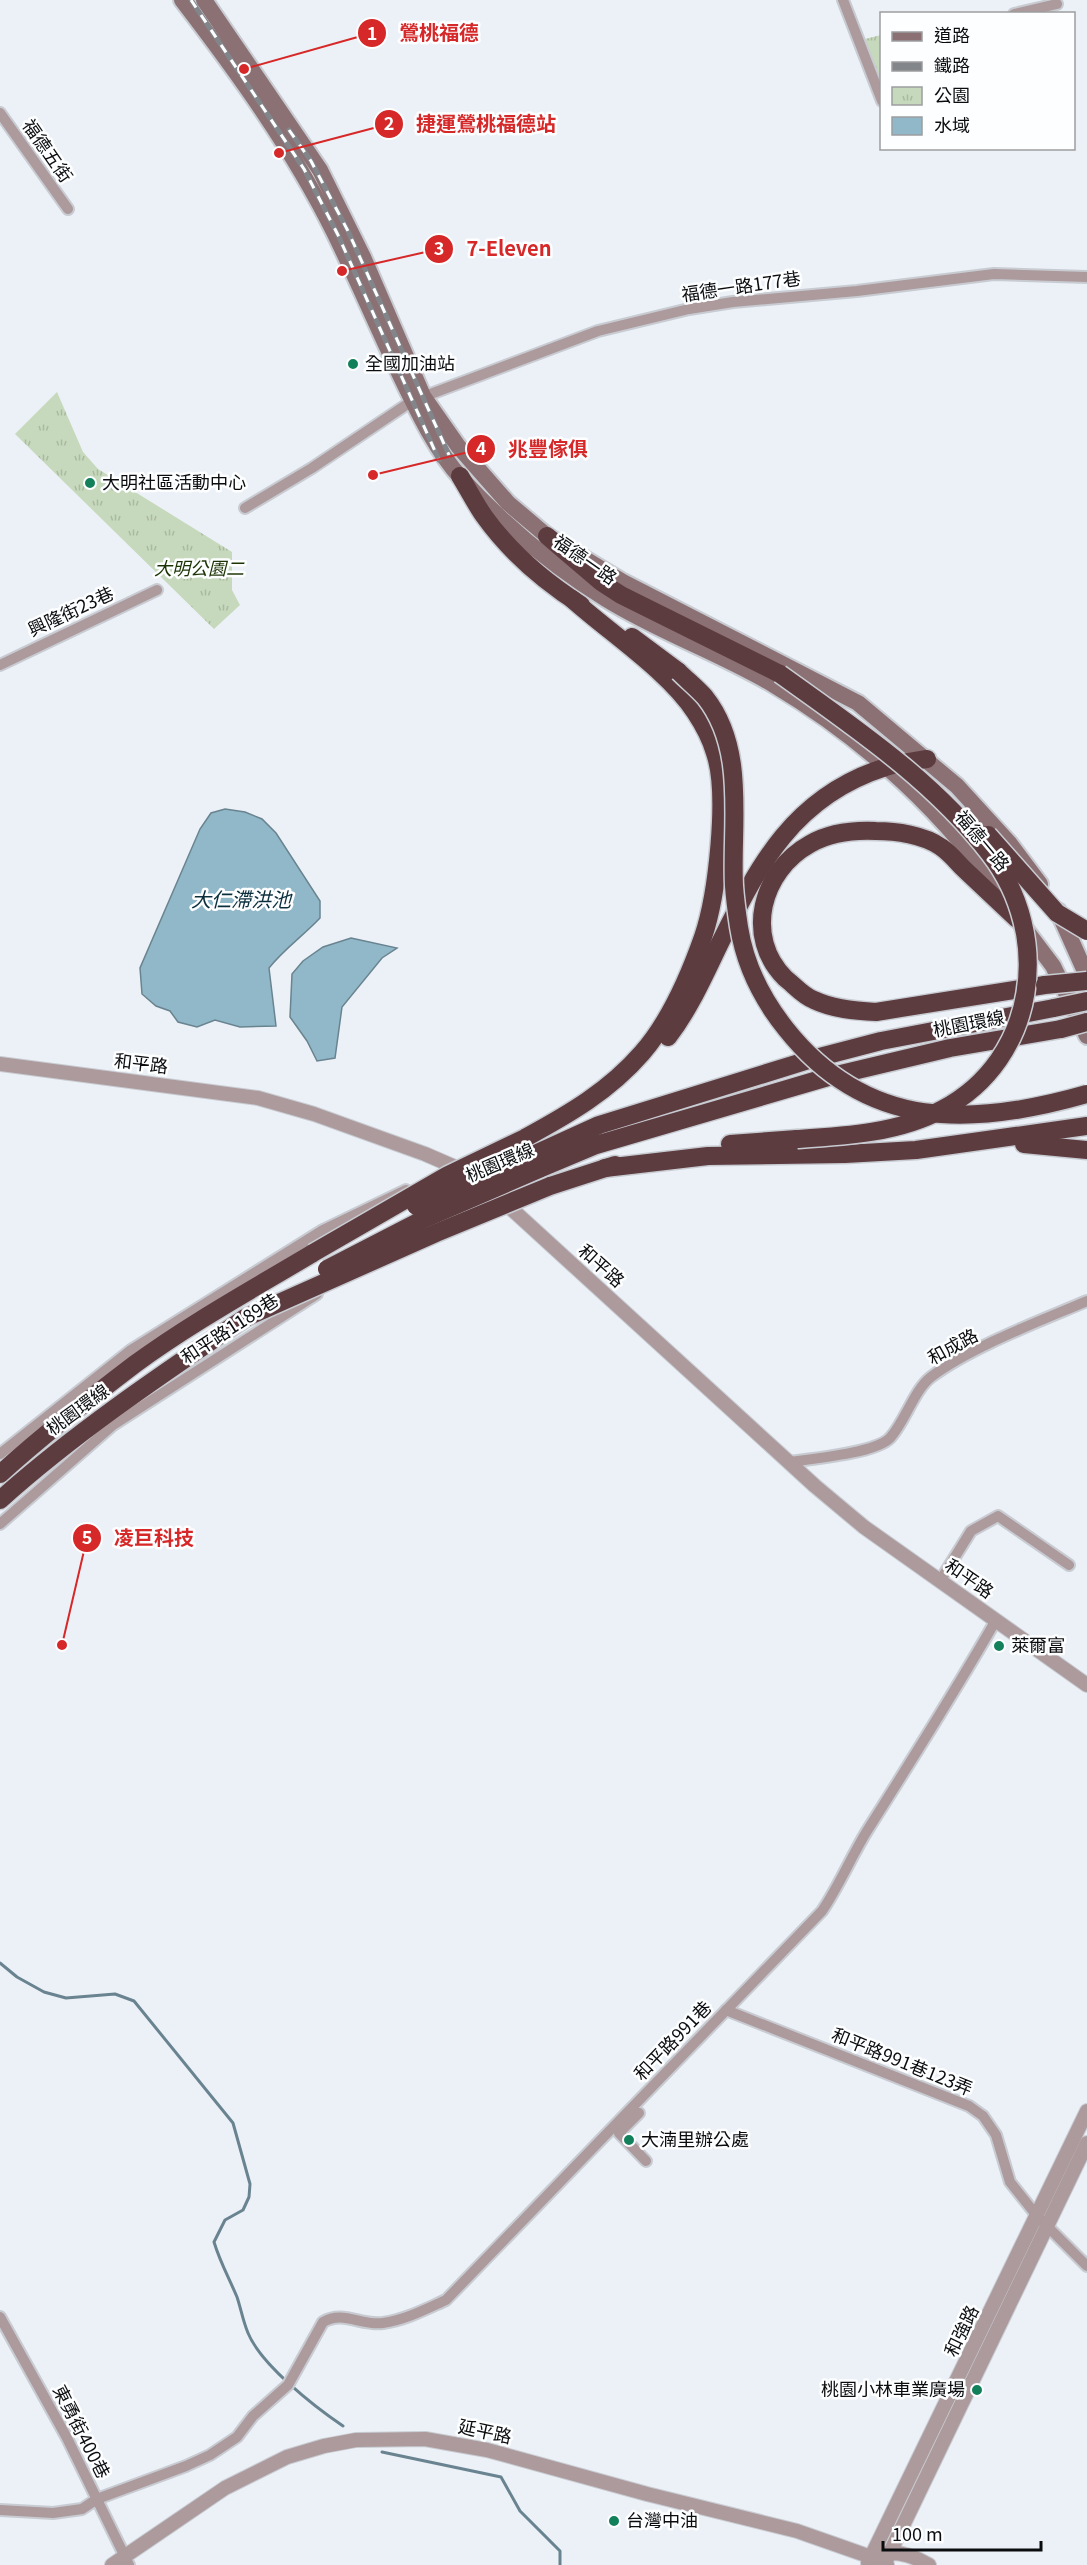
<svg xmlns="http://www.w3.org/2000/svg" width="1087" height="2565" viewBox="0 0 1087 2565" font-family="Georgia,'Noto Sans TC',serif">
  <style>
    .park { fill: url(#park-tufts) }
    .water { fill: #91b8c8; stroke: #698490; stroke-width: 1.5 }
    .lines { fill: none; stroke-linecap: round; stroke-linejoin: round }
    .stream { stroke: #698490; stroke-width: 3 }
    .minor-casing { stroke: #c8ccd2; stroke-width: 14 }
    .tertiary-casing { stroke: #c8ccd2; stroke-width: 16 }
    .secondary-casing { stroke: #c8ccd2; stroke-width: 20 }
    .motorway-casing { stroke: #c8ccd2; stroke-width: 21 }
    .minor { stroke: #ac9a9c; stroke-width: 10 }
    .tertiary { stroke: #ac9a9c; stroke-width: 14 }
    .secondary { stroke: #8b7174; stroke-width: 16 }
    .motorway { stroke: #5d3c40; stroke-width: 18 }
    .rail-casing { stroke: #828589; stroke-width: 5 }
    .rail { stroke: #fdfeff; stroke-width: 3; stroke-dasharray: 9; stroke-linecap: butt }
    .motorway-bridge-casing { stroke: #c8ccd2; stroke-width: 21; stroke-linecap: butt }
    .motorway-bridge { stroke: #5d3c40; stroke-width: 18 }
    .poi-dot { fill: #13805c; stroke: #fdfeff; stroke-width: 2 }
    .labels { text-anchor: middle; stroke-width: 5; stroke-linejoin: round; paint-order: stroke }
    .street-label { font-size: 18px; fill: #0b0c0e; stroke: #fdfeff }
    .poi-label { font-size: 18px; fill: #0b0c0e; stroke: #fdfeff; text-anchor: start }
    .park-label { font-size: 18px; font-style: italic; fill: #1b3303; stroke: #fdfeff }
    .water-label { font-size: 20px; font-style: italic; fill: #0a2f3c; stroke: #fdfeff }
    .leader { fill: none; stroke: #d62828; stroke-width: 2 }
    .callout-dot { fill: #d62828; stroke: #fdfeff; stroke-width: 2 }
    .mark-label { font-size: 18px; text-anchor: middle; font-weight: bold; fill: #fff }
    .callout-label { font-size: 20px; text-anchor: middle; font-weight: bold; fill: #d62828; stroke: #fdfeff; stroke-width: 5; stroke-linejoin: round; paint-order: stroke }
  </style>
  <defs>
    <pattern id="park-tufts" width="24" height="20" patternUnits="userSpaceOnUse" patternTransform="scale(1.5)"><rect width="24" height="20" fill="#c7d9bc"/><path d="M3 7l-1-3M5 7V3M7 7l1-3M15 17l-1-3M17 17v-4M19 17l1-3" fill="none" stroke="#aab9a0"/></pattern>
  </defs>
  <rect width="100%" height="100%" fill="#ecf1f7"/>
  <g class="park">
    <path d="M 881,35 L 881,87 L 865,39 Z"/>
    <path d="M 57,392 L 83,452 L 98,469 L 232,552 L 232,590 L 240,605 L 214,629 L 15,434 Z"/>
  </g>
  <g class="water">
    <path d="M 225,809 L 245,812 L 262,819 L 276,833 L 320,901 L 320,918 C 303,936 284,949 269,968 L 276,1026 L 240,1027 L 215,1020 L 197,1027 L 178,1022 L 170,1011 L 156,1006 L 142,994 L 140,968 L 200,829 L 211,813 Z"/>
    <path d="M 351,938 L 397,948 L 382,958 L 342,1007 L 335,1058 L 317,1061 L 307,1041 L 290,1017 L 292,974 L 303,961 L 323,947 Z"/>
  </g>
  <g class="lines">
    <g class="stream">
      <path d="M 0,1963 L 17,1977 L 44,1992 L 66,1998 L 115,1994 L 134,2001 L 233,2123 L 250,2184 L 249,2197 L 243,2210 L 225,2220 L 214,2242 C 220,2262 229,2278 237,2297 C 241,2309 243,2321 248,2333 C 261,2365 315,2407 343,2426"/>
      <path d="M 382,2452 L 501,2477 L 520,2511 L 560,2551 L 560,2565"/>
    </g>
    <g class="minor-casing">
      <g id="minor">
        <path d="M 843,0 L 882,101"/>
        <path d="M 1014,14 L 1057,4"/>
        <path d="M 0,113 L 68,209"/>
        <path d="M 245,508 L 312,468 L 412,401 L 598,331 L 689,309 L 733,302 L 857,291 L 994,274 L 1087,277"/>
        <path d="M 0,665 L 157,590"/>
        <path d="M 0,1454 L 131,1350 L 323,1230 L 406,1190"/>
        <path d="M 789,1462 C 811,1459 876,1453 890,1438 C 905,1422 914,1390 931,1377 C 971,1347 1040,1321 1087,1301"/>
        <path d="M 0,1524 L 113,1425 L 317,1294"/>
        <path d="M 940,1581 L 971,1531 L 998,1516 L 1069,1565"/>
        <path d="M 726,2010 L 969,2106 L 983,2116 L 996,2135 L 1010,2182 L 1037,2216 L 1087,2266"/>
        <path d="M 639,2113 L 619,2133 L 646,2161"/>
        <path d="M 0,2317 L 67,2438 L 129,2565"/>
        <path d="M 0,2510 L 53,2513 L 82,2509 L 97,2499 L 186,2466 L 210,2455 L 237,2437 L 253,2416 L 288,2385 L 323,2322 C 343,2310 361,2326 383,2323 C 405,2320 426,2309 446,2300 L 822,1911 C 839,1886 851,1857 867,1831 C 911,1761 955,1692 996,1620"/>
      </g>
    </g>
    <g class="tertiary-casing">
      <g id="tertiary">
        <path d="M 0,1064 L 258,1098 L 314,1114 L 425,1154 L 455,1167 L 464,1174"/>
        <path d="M 483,1187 L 505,1203 L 815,1486 L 864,1527 L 1087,1685"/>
        <path d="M 883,2554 C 898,2550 917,2558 929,2565"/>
        <path d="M 868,2563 L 1087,2111"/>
        <path d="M 112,2565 L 225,2488 L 287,2457 L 324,2446 L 356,2440 L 425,2439 L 487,2450 L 647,2494 L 797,2531 L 871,2557 L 887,2565"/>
        <path d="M 884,2565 L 1087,2143"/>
      </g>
    </g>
    <g class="secondary-casing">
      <g id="secondary">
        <path d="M 182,0 C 238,73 293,149 334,232 C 358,281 379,331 403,381 C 419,414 436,450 461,478 C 503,524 553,566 606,599 C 659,632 720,653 774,685 C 865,739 949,816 1007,904"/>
        <path d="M 204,0 L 320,170 L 363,257 L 423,396 L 458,446 L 508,503 L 547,536 L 623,582 L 858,703 L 957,786 L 1010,844 L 1040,884"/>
        <path d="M 1058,911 L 1087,976"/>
        <path d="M 1022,925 L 1053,966 L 1087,1036"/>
      </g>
    </g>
    <g class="motorway-casing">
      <g id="motorway">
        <path d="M 460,476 C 468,489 475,503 484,516 C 509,551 545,582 581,605"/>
        <path d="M 547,536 L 601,582 L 621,595 L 780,674"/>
        <path d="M 632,637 L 679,672"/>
        <path d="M 1017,919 C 999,902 982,886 964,869 C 957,862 950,853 941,847 C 924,835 896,831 876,831 C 854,830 829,833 810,844 C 761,871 744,937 785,978 C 794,985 803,996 814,1000 C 833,1009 855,1011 876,1012 L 1045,985"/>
        <path d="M 668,1037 C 689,1010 704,976 719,945 C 759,864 794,796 886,767 C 899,763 914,761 927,759"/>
        <path d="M 525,1138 C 569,1114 609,1091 642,1053 C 670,1021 689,977 703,937 C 717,896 729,794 715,753 C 711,739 703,724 695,712 C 668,671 610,633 572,599"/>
        <path d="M 730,1144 L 797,1139"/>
        <path d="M 1024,1144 L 1087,1150"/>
        <path d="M 533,1155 L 599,1125 L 812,1059 L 881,1041 L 1054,1008"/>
        <path d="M 605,1168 L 708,1156 L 845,1154 L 916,1150 L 1087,1126"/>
        <path d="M 539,1169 L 596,1145 L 828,1077 L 950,1048 L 1061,1029"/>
        <path d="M 550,1186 L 615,1165"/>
        <path d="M 0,1474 C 43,1435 89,1399 135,1364 C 191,1323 253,1289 313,1253"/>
        <path d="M 0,1500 C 76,1432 161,1375 245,1318"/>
      </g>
    </g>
    <use href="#minor" class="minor"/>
    <use href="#tertiary" class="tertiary"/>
    <use href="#secondary" class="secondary"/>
    <use href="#motorway" class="motorway"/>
    <g class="rail-casing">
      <g id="rail">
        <path d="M 191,0 L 304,169 L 338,235 L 439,460"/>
        <path d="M 289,130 L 311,161 L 348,231 L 449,455"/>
      </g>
    </g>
    <use href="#rail" class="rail"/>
    <g class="motorway-bridge-casing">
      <g id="motorway-bridge">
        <path d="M 679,672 C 687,680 697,688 705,697 C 747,750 731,824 734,886 C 735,900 737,914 739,927 C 745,965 762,999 786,1029 C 867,1131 972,1127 1087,1094"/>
        <path d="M 780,674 C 855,728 933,780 990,854 C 1053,936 1037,1059 943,1109 C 899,1133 846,1136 797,1139"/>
        <path d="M 988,835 L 1057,913 L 1087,931"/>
        <path d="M 1045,985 L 1087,981"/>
        <path d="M 1054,1008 L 1087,1001"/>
        <path d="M 1061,1029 L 1087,1022"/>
        <path d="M 416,1206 L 533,1155"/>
        <path d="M 313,1253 L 448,1175 L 525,1138"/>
        <path d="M 327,1269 L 424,1219 L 539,1169"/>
        <path d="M 245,1318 L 436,1233 L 550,1186"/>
      </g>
    </g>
    <use href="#motorway-bridge" class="motorway-bridge"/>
  </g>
  <g class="poi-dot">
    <circle cx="353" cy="364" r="6"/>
    <circle cx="90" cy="483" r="6"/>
    <circle cx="999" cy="1646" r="6"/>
    <circle cx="629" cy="2140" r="6"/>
    <circle cx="977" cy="2390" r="6"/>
    <circle cx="614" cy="2521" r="6"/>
  </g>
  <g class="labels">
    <g class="street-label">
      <text transform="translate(47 151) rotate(55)" y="6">福德五街</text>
      <text transform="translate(741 287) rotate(-8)" y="6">福德一路177巷</text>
      <text transform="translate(585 560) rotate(35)" y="6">福德一路</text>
      <text transform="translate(71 612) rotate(-25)" y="6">興隆街23巷</text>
      <text transform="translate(982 841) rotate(50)" y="6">福德一路</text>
      <text transform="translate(969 1024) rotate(-11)" y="6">桃園環線</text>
      <text transform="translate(141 1064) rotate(7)" y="6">和平路</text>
      <text transform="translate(500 1163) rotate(-23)" y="6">桃園環線</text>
      <text transform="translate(601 1266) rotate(42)" y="6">和平路</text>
      <text transform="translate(230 1329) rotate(-33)" y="6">和平路1189巷</text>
      <text transform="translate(953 1347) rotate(-29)" y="6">和成路</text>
      <text transform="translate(78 1410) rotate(-36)" y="6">桃園環線</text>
      <text transform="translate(969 1579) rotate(35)" y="6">和平路</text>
      <text transform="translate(673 2041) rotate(-46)" y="6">和平路991巷</text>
      <text transform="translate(902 2062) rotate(22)" y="6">和平路991巷123弄</text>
      <text transform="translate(962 2331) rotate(-64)" y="6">和強路</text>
      <text transform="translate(81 2432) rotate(63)" y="6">東勇街400巷</text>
      <text transform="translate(485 2432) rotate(12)" y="6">延平路</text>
    </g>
    <g class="poi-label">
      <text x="365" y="370">全國加油站</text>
      <text x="102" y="489">大明社區活動中心</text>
      <text x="1011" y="1652">萊爾富</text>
      <text x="641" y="2146">大湳里辦公處</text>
      <text x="965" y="2396" text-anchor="end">桃園小林車業廣場</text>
      <text x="626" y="2527">台灣中油</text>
    </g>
    <g class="park-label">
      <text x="199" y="575">大明公園二</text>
    </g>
    <g class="water-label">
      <text x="241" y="907">大仁滯洪池</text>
    </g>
  </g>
  <path class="leader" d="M244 69L372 33M279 153L389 124M342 271L439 249M373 475L481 449M62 1645L87 1538"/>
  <g class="callout-dot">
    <circle cx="244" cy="69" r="6"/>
    <circle cx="279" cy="153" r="6"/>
    <circle cx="342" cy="271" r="6"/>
    <circle cx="373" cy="475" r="6"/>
    <circle cx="62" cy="1645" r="6"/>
    <circle cx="372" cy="33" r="15"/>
    <circle cx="389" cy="124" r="15"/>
    <circle cx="439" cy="249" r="15"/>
    <circle cx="481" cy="449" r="15"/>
    <circle cx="87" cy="1538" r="15"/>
  </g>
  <g class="mark-label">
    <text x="372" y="40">1</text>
    <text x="389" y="130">2</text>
    <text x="439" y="255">3</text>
    <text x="481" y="455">4</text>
    <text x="87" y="1544">5</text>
  </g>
  <g class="callout-label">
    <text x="439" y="40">鶯桃福德</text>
    <text x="486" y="131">捷運鶯桃福德站</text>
    <text x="509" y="256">7-Eleven</text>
    <text x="548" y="456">兆豐傢俱</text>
    <text x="154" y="1545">凌巨科技</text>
  </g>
  <rect x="880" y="12" width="195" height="138" fill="#fdfeff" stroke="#9c9d9f" stroke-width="1.5"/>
  <rect x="892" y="32" width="30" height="9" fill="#8b7174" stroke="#9c9d9f" stroke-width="1.5"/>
  <text x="934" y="42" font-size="18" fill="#0b0c0e">道路</text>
  <rect x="892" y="62" width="30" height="9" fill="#828589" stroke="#9c9d9f" stroke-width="1.5"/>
  <text x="934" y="72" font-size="18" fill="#0b0c0e">鐵路</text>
  <rect x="892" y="87" width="30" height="18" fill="url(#park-tufts)" stroke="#9c9d9f" stroke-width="1.5"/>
  <text x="934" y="102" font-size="18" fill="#0b0c0e">公園</text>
  <rect x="892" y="117" width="30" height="18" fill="#91b8c8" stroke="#9c9d9f" stroke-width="1.5"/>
  <text x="934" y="132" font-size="18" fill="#0b0c0e">水域</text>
  <path d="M883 2541v9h158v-9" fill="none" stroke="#0b0c0e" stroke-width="3"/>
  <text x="892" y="2541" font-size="18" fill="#0b0c0e" stroke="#fdfeff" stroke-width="4.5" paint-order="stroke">100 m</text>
</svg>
